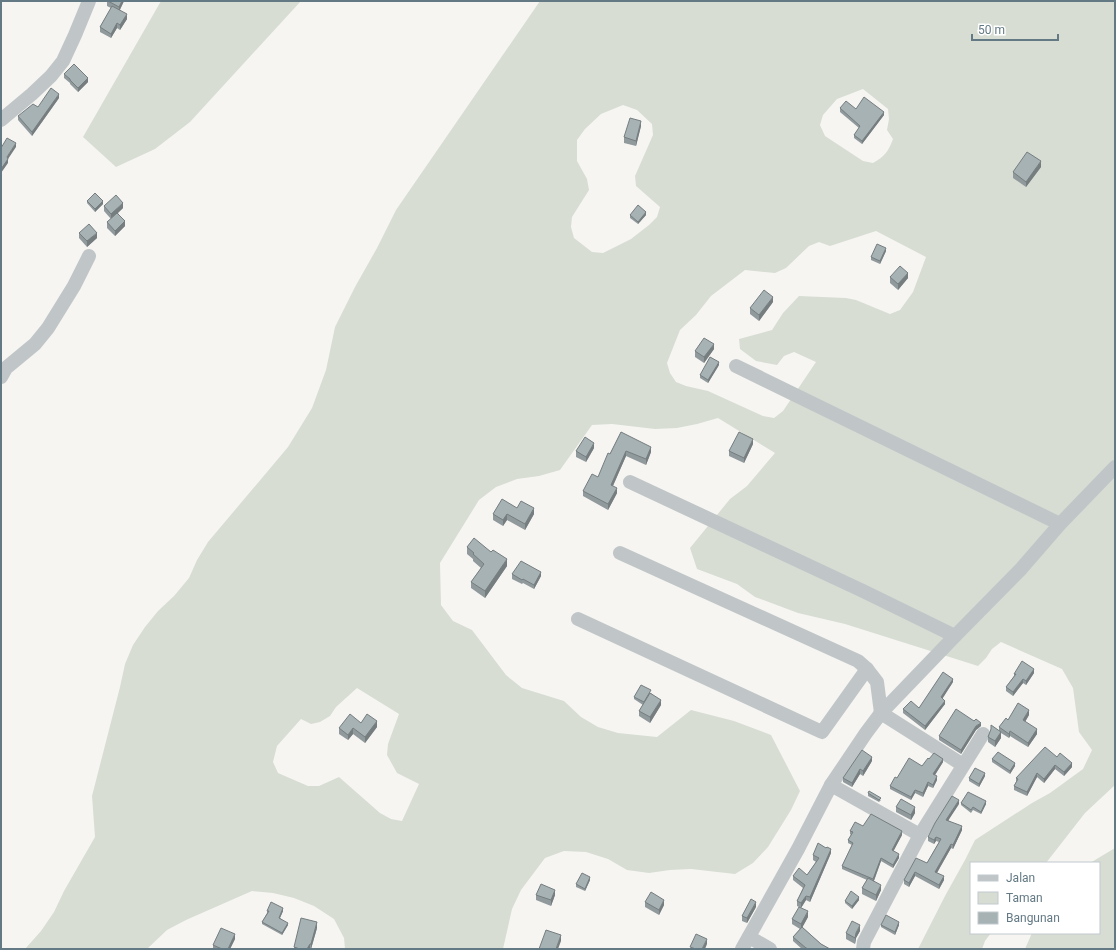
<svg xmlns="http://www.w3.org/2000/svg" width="1116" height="950" viewBox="0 0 1116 950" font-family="Roboto,sans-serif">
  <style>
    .green { fill: #d7ddd3; fill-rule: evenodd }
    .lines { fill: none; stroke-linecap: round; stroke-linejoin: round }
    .street { stroke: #c0c6c8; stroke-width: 14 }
    .wall { fill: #90999c }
    .shaded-wall { fill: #757d7f }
    .building { fill: #a7b2b5; stroke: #757d7f }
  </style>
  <rect width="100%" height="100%" fill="#f6f5f2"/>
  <g class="green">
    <path d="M 161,1 L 301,1 L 190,122 L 155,149 L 116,167 L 83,137 Z"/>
    <path d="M 540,1 L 1115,1 L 1115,785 L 1085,813 L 1046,863 L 971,863 L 971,933 L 991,933 L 985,941 L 982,949 L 918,949 L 945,896 L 965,860 L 975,840 L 1032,803 L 1050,793 L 1083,769 L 1092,750 L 1079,732 L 1073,688 L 1062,669 L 1001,642 L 992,649 L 986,658 L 978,666 L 845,624 L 798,613 L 755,597 L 737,584 L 697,569 L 690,548 L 730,499 L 747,486 L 775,453 L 718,418 L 697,424 L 677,428 L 655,429 L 612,424 L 592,425 L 560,470 L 539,476 L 517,479 L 496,487 L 479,500 L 440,563 L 441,605 L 453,621 L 472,630 L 506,675 L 522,688 L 564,701 L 581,717 L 598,727 L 618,733 L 657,737 L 691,710 L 734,721 L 771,735 L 800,791 L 791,810 L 768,847 L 753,863 L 735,874 L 691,869 L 670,870 L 649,873 L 627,870 L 608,859 L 586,852 L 564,851 L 545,858 L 521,890 L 512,909 L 503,949 L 345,949 L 344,938 L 334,919 L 314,906 L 294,898 L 273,893 L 252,891 L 186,920 L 167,930 L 147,949 L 25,949 L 41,931 L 54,912 L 64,891 L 95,837 L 92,796 L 120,687 L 125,664 L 133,645 L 145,627 L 158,611 L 174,596 L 189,578 L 197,560 L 208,542 L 288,447 L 312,408 L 326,370 L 335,327 L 355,287 L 377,248 L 396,210 ZM 863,89 L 888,109 L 889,119 L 887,130 L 893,139 C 888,152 885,156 873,163 L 863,161 L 825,136 L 820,125 L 823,115 L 837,99 ZM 623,105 L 637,110 L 652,124 L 653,135 L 635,176 L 636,186 L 660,207 L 657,217 L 649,225 L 631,239 L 603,253 L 592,252 L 574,238 L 571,227 L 572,217 L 589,190 L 587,179 L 577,161 L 577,140 L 585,129 L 601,114 ZM 876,231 L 926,257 L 913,292 L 900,310 L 890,314 L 856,300 L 846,298 L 799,296 L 783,313 L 772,330 L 739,339 L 740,349 L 756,361 L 777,365 L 784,356 L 794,352 L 816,362 L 783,411 L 774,418 L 763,416 L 708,391 L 686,386 L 676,382 L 670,373 L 667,363 L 680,330 L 696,315 L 711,296 L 745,270 L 775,273 L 786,268 L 809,246 L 819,242 L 830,246 ZM 357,688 L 399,714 L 388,744 L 387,755 L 397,773 L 419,784 L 402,821 L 391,819 L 380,813 L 339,777 L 319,786 L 308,786 L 278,773 L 273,762 L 277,746 L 301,719 L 311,724 L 320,722 L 330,716 L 336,707 Z"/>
    <path d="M 1115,848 L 1115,949 L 1025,949 L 1032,933 L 1099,933 L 1099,863 L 1090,863 Z"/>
  </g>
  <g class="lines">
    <g class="street">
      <path d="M 1,120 L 32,94 L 51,76 L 63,61 L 75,35 L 89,1"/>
      <path d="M 736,366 L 1060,524"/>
      <path d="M 1,377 L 6,368 L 35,344 L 48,328 L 74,286 L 89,256"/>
      <path d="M 630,482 L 863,591 L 955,636"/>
      <path d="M 620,553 L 858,661 L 867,669 L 877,682 L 881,713 L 963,765"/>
      <path d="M 578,619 L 822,732 L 867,669"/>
      <path d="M 831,785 L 920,835"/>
      <path d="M 749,937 L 770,949"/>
      <path d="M 742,949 L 798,849 L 831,785 L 866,733 L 881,713 L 955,636 L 1021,569 L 1060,524 L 1115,467"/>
      <path d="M 863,949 L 864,942 L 920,835 L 983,734"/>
    </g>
  </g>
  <g class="wall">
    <path d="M 107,1 L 124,1 L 120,10 L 127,19 L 120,30 L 117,28 L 111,38 L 100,32 L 100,27 L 111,8 L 107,6 Z"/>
    <path d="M 64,74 L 88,82 L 78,92 L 70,84 L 70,83 L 64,78 Z"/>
    <path d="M 59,98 L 32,136 L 18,120 L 18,116 Z"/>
    <path d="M 840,108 L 856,109 L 884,115 L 862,144 L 854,138 L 854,135 L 859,128 L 840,112 Z"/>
    <path d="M 641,126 L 636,146 L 624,143 L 624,137 Z"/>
    <path d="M 1041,167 L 1026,187 L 1013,178 L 1013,172 Z"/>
    <path d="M 87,201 L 103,204 L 95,212 L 87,203 Z"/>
    <path d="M 104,206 L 123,208 L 118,213 L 125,226 L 115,236 L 107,228 L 107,222 L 111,219 L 104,211 Z"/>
    <path d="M 630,215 L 646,215 L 638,224 L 630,218 Z"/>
    <path d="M 79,233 L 97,238 L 87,247 L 79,238 Z"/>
    <path d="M 886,251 L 880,264 L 871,260 L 871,257 Z"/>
    <path d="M 890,277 L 908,278 L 898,290 L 890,283 Z"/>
    <path d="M 773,302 L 759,321 L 750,314 L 750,308 Z"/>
    <path d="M 714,349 L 704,363 L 695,357 L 695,351 Z"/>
    <path d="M 719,365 L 708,383 L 700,378 L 700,375 Z"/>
    <path d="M 621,432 L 651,452 L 646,465 L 626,456 L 613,486 L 617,493 L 608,510 L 583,496 L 583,491 L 598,477 Z"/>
    <path d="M 753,444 L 744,463 L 729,456 L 729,451 Z"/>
    <path d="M 594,448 L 586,462 L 576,457 L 576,451 Z"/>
    <path d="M 493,514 L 534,514 L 525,530 L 507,520 L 503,526 L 493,520 Z"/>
    <path d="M 467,547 L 507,566 L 485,598 L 471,588 L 471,582 L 481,568 L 473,561 L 473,559 L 467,554 Z"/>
    <path d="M 512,574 L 541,576 L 534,589 L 523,583 L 522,584 L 512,579 Z"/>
    <path d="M 1034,673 L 1026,685 L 1023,683 L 1013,696 L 1006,691 L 1006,687 L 1014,676 L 1014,674 Z"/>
    <path d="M 953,682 L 942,698 L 945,704 L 925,730 L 903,713 L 903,709 L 919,708 Z"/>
    <path d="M 651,693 L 661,705 L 650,723 L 639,716 L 639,711 L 643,705 L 634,699 L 634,697 Z"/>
    <path d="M 1029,715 L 1025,722 L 1037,734 L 1028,747 L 1010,736 L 1009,738 L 1001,733 L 1001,738 L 995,747 L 988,742 L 988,737 L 991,731 L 991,725 L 999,731 L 999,727 L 1008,720 Z"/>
    <path d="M 361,723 L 377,727 L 365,743 L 353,734 L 348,740 L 339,734 L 339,728 Z"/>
    <path d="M 981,726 L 976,730 L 961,754 L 939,740 L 939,736 Z"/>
    <path d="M 1057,757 L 1072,767 L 1064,776 L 1055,769 L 1044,783 L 1037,777 L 1027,796 L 1014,790 L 1014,786 L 1016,782 L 1016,778 Z"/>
    <path d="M 929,759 L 943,762 L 935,775 L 937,780 L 933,788 L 928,786 L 923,797 L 915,793 L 911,800 L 890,789 L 890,786 L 897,778 L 922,766 Z"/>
    <path d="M 992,759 L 1015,766 L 1010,774 L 992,762 Z"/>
    <path d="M 872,761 L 863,776 L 860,774 L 852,787 L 843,782 L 843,778 Z"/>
    <path d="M 985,776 L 979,787 L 969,781 L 969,778 Z"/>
    <path d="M 868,793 L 881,800 L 879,802 L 868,796 Z"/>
    <path d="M 961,803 L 986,804 L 981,814 L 973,810 L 971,813 L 961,805 Z"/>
    <path d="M 959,804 L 948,820 L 962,830 L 953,849 L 951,848 L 937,873 L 944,880 L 939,889 L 915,876 L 909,887 L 904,884 L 904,880 L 927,863 L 939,842 L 936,841 L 934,844 L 928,841 L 928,837 Z"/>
    <path d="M 896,807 L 915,813 L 911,820 L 896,812 Z"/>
    <path d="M 863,826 L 902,835 L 893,851 L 899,858 L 893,868 L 881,861 L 874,881 L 881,890 L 876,901 L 862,894 L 862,888 L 867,880 L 842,869 L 842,866 L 852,845 L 848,843 L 848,840 L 851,835 L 850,834 L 850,831 Z"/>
    <path d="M 831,853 L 810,902 L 806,900 L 801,908 L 797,906 L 797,901 L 803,888 L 793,880 L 793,876 L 807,875 L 816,862 L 813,860 L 813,855 Z"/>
    <path d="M 590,880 L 585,891 L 576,887 L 576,884 Z"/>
    <path d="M 536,895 L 555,895 L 551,906 L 536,900 Z"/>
    <path d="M 859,900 L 852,909 L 845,903 L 845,901 Z"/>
    <path d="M 645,902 L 664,905 L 659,915 L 645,907 Z"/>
    <path d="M 756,907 L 747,923 L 742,921 L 742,916 Z"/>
    <path d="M 267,911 L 283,911 L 280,918 L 288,925 L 282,935 L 262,924 L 262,922 L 267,913 Z"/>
    <path d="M 808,917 L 802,927 L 821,944 L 830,949 L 802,949 L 793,941 L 793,937 L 800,929 L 792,924 L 792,919 Z"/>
    <path d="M 881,925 L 899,925 L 895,935 L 881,927 Z"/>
    <path d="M 317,928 L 311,949 L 294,949 L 294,947 Z"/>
    <path d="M 860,931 L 856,938 L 855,944 L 846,939 L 846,933 Z"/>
    <path d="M 235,939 L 230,949 L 213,949 L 213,945 Z"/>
  </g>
  <g class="shaded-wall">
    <path d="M 122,1 L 124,1 L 119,11 L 119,7 Z"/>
    <path d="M 127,14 L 127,19 L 120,30 L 120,25 Z"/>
    <path d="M 117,23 L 117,28 L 111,38 L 111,34 Z"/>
    <path d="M 88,78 L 88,82 L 78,92 L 78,88 Z"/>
    <path d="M 59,94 L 59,98 L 32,136 L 32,132 Z"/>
    <path d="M 884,112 L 884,115 L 862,144 L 862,141 Z"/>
    <path d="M 641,121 L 641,126 L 636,146 L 636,141 Z"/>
    <path d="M 16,143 L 16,147 L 8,159 L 8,163 L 1,173 L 1,169 L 7,157 Z"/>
    <path d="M 1041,161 L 1041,167 L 1026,187 L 1026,182 Z"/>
    <path d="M 103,201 L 103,204 L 95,212 L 95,209 Z"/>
    <path d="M 123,203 L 123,208 L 111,219 L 111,214 Z"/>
    <path d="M 646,212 L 646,215 L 638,224 L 638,222 Z"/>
    <path d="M 125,221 L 125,226 L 115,236 L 115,231 Z"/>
    <path d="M 97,233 L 97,238 L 87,247 L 87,241 Z"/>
    <path d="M 886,248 L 886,251 L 880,264 L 880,261 Z"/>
    <path d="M 908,273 L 908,278 L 898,290 L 898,284 Z"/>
    <path d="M 773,297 L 773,302 L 759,321 L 759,315 Z"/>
    <path d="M 714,344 L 714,349 L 704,363 L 704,357 Z"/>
    <path d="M 719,362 L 719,365 L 708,383 L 708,380 Z"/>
    <path d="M 753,439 L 753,444 L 744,463 L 744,458 Z"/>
    <path d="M 594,443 L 594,448 L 586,462 L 586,457 Z"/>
    <path d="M 651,447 L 651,452 L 646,465 L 646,459 Z"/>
    <path d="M 626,451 L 626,456 L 611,490 L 611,485 Z"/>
    <path d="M 617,488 L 617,493 L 608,510 L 608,504 Z"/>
    <path d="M 534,508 L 534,514 L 525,530 L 525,524 Z"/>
    <path d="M 507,514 L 507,520 L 503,526 L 503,520 Z"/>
    <path d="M 507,559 L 507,566 L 485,598 L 485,591 Z"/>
    <path d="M 541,572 L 541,576 L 534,589 L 534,585 Z"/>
    <path d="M 1034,669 L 1034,673 L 1026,685 L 1026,681 Z"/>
    <path d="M 953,679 L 953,682 L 941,701 L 941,697 Z"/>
    <path d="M 1023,679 L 1023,683 L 1013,696 L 1013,692 Z"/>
    <path d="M 661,700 L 661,705 L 650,723 L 650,717 Z"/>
    <path d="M 945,701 L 945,704 L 925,730 L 925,726 Z"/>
    <path d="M 1029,710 L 1029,715 L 1023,725 L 1023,720 Z"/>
    <path d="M 377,721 L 377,727 L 365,743 L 365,737 Z"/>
    <path d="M 981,723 L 981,726 L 976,730 L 961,754 L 961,750 L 976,726 Z"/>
    <path d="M 353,728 L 353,734 L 348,740 L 348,735 Z"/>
    <path d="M 1037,729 L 1037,734 L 1028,747 L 1028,743 Z"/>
    <path d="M 1010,731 L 1010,736 L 1009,738 L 1009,734 Z"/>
    <path d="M 1001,732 L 1001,738 L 995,747 L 995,741 Z"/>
    <path d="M 872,757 L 872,761 L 863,776 L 863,771 Z"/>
    <path d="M 943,759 L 943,762 L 933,778 L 933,774 Z"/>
    <path d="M 1015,763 L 1015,766 L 1010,774 L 1010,771 Z"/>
    <path d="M 1072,763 L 1072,767 L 1064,776 L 1064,772 Z"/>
    <path d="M 1055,765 L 1055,769 L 1044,783 L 1044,779 Z"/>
    <path d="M 860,769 L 860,774 L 852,787 L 852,783 Z"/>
    <path d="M 985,773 L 985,776 L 979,787 L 979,784 Z"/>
    <path d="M 1037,773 L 1037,777 L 1027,796 L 1027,792 Z"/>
    <path d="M 937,776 L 937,780 L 933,788 L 933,785 Z"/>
    <path d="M 928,782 L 928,786 L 923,797 L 923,793 Z"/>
    <path d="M 915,790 L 915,793 L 911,800 L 911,797 Z"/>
    <path d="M 959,800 L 959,804 L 946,824 L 946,820 Z"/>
    <path d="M 986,801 L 986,804 L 981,814 L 981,812 Z"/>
    <path d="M 915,807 L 915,813 L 911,820 L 911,815 Z"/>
    <path d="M 962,826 L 962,830 L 953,849 L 953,845 Z"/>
    <path d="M 902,831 L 902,835 L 892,854 L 892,850 Z"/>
    <path d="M 936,837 L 936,841 L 934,844 L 934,840 Z"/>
    <path d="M 951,844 L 951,848 L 935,876 L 935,872 Z"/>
    <path d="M 831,849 L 831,853 L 810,902 L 810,897 Z"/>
    <path d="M 899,854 L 899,858 L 893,868 L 893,865 Z"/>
    <path d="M 881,858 L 881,861 L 873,883 L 873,879 Z"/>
    <path d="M 915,872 L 915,876 L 909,887 L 909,883 Z"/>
    <path d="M 944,876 L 944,880 L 939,889 L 939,885 Z"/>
    <path d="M 590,877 L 590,880 L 585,891 L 585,889 Z"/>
    <path d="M 881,885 L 881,890 L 876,901 L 876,895 Z"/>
    <path d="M 555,890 L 555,895 L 551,906 L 551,900 Z"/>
    <path d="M 806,896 L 806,900 L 801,908 L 801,903 Z"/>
    <path d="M 859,897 L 859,900 L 852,909 L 852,906 Z"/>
    <path d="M 664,900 L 664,905 L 659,915 L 659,910 Z"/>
    <path d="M 756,902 L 756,907 L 747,923 L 747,918 Z"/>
    <path d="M 283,908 L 283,911 L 279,920 L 279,918 Z"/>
    <path d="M 808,911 L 808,917 L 801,930 L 801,924 Z"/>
    <path d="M 317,922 L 317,928 L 311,949 L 311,944 Z"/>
    <path d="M 899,922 L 899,925 L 895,935 L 895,932 Z"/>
    <path d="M 288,923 L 288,925 L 282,935 L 282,933 Z"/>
    <path d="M 860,925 L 860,931 L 856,938 L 855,944 L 855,938 L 856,933 Z"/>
    <path d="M 235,934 L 235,939 L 230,949 L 228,949 Z"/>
    <path d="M 561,935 L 561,941 L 558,949 L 556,949 Z"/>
    <path d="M 707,939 L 707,944 L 705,949 L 702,949 Z"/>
    <path d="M 310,944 L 310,949 L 307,949 Z"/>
  </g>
  <g class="building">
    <path d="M 108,1 L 122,1 L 119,7 Z"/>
    <path d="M 112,6 L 127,14 L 120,25 L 117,23 L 111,34 L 100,27 Z"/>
    <path d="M 74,64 L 88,78 L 78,88 L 70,80 L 70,79 L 64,74 Z"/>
    <path d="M 51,88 L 59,94 L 32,132 L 18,116 L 33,104 L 38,107 Z"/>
    <path d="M 864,97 L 884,112 L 862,141 L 854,135 L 860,126 L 840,108 L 846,101 L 856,109 Z"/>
    <path d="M 630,118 L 641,121 L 636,141 L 624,137 Z"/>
    <path d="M 7,138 L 16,143 L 7,157 L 8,159 L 1,169 L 1,148 Z"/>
    <path d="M 1027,152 L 1041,161 L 1026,182 L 1013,172 Z"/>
    <path d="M 95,193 L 103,201 L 95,209 L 87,201 Z"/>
    <path d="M 116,195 L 123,203 L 111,214 L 104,206 Z"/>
    <path d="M 638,205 L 646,212 L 638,222 L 630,215 Z"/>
    <path d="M 117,213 L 125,221 L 115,231 L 107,222 Z"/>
    <path d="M 89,224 L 97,233 L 87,241 L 79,233 Z"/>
    <path d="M 877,244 L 886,248 L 880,261 L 871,257 Z"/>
    <path d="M 900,266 L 908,273 L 898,284 L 890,277 Z"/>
    <path d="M 764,290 L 773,297 L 759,315 L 750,308 Z"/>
    <path d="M 704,338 L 714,344 L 704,357 L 695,351 Z"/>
    <path d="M 710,357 L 719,362 L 708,380 L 700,375 Z"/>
    <path d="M 621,432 L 651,447 L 646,459 L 626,451 L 611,485 L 617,488 L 608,504 L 583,491 L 592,474 L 598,477 L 608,453 L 610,454 Z"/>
    <path d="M 739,432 L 753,439 L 744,458 L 729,451 Z"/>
    <path d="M 585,437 L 594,443 L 586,457 L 576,451 Z"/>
    <path d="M 502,499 L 517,508 L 521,501 L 534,508 L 525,524 L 507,514 L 503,520 L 493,514 Z"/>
    <path d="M 474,538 L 491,552 L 493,550 L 507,559 L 485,591 L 471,582 L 484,564 L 473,554 L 474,553 L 467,547 Z"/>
    <path d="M 521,561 L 541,572 L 534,585 L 523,579 L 522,580 L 512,574 Z"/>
    <path d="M 1022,661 L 1034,669 L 1026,681 L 1023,679 L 1013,692 L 1006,687 L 1016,674 L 1014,674 Z"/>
    <path d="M 943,672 L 953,679 L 941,697 L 945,701 L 925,726 L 903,709 L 911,701 L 919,708 Z"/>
    <path d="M 641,685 L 651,690 L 644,702 L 634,697 Z"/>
    <path d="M 650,693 L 661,700 L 650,717 L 639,711 Z"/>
    <path d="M 1018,703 L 1029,710 L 1023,720 L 1037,729 L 1028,743 L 1010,731 L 1009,734 L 999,727 L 1006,718 L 1008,720 Z"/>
    <path d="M 956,709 L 974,721 L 976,719 L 981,723 L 976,726 L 961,750 L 939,736 Z"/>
    <path d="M 350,714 L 361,723 L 367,714 L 377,721 L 365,737 L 353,728 L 348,735 L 339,728 Z"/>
    <path d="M 991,725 L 1001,732 L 995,741 L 988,737 L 991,729 Z"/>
    <path d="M 1045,747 L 1057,757 L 1060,753 L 1072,763 L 1064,772 L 1055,765 L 1044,779 L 1037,773 L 1027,792 L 1014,786 L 1018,779 L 1016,778 Z"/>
    <path d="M 862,750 L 872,757 L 863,771 L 860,769 L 852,783 L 843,778 Z"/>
    <path d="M 998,752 L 1015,763 L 1010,771 L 992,759 Z"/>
    <path d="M 934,753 L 943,759 L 933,774 L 937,776 L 933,785 L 928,782 L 923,793 L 915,790 L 911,797 L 890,786 L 895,777 L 897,778 L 909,758 L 922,766 L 928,758 L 929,759 Z"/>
    <path d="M 975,768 L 985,773 L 979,784 L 969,778 Z"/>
    <path d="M 869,791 L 881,798 L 879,800 L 868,793 Z"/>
    <path d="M 968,792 L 986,801 L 981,812 L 973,807 L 971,810 L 961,803 Z"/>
    <path d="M 952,796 L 959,800 L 946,820 L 962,826 L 953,845 L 951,844 L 935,872 L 944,876 L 939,885 L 915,872 L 909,883 L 904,880 L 916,858 L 927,863 L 941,839 L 936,837 L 934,840 L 928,837 L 935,823 Z"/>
    <path d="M 901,799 L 915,807 L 911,815 L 896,807 Z"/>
    <path d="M 871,814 L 902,831 L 892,850 L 899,854 L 893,865 L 881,858 L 873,879 L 842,866 L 853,843 L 848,840 L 853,832 L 850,831 L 855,822 L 863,826 Z"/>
    <path d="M 818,843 L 826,848 L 827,847 L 831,849 L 810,897 L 806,896 L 801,903 L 797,901 L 805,885 L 793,876 L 799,868 L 807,875 L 819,858 L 813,855 Z"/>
    <path d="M 582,873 L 590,877 L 585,889 L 576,884 Z"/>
    <path d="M 868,878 L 881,885 L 876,895 L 862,888 Z"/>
    <path d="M 541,884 L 555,890 L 551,900 L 536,895 Z"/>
    <path d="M 851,891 L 859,897 L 852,906 L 845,901 Z"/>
    <path d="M 651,892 L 664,900 L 659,910 L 645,902 Z"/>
    <path d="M 751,899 L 756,902 L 747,918 L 742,916 Z"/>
    <path d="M 271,902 L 283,908 L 279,918 L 288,923 L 282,933 L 262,922 L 269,911 L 267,911 Z"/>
    <path d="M 799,907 L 808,911 L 801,924 L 792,919 Z"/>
    <path d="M 886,915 L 899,922 L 895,932 L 881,925 Z"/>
    <path d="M 301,918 L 317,922 L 311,944 L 310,944 L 307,949 L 300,949 L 294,947 Z"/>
    <path d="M 852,921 L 860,925 L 856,933 L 855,938 L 846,933 Z"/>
    <path d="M 802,927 L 821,944 L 830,949 L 809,949 L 806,948 L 793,937 Z"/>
    <path d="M 221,928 L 235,934 L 228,949 L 222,949 L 213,945 Z"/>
    <path d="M 546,930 L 561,935 L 556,949 L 539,949 Z"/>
    <path d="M 696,934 L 707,939 L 702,949 L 696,949 L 690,947 Z"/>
  </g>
  <rect width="1116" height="950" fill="none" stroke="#637984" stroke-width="4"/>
  <rect x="970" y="862" width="130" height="72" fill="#ffffff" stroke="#c1c9ce"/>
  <rect x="978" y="875" width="20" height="6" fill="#c0c6c8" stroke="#c1c9ce"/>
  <text x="1006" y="882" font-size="12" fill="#637984">Jalan</text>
  <rect x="978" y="892" width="20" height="12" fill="#d7ddd3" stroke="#c1c9ce"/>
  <text x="1006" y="902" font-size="12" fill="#637984">Taman</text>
  <rect x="978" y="912" width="20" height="12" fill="#a7b2b5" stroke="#c1c9ce"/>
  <text x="1006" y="922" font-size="12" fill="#637984">Bangunan</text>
  <path d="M972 34v6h86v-6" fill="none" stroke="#637984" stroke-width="2"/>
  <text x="978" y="34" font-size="12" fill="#637984" stroke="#ffffff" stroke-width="3" paint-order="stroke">50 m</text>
</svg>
